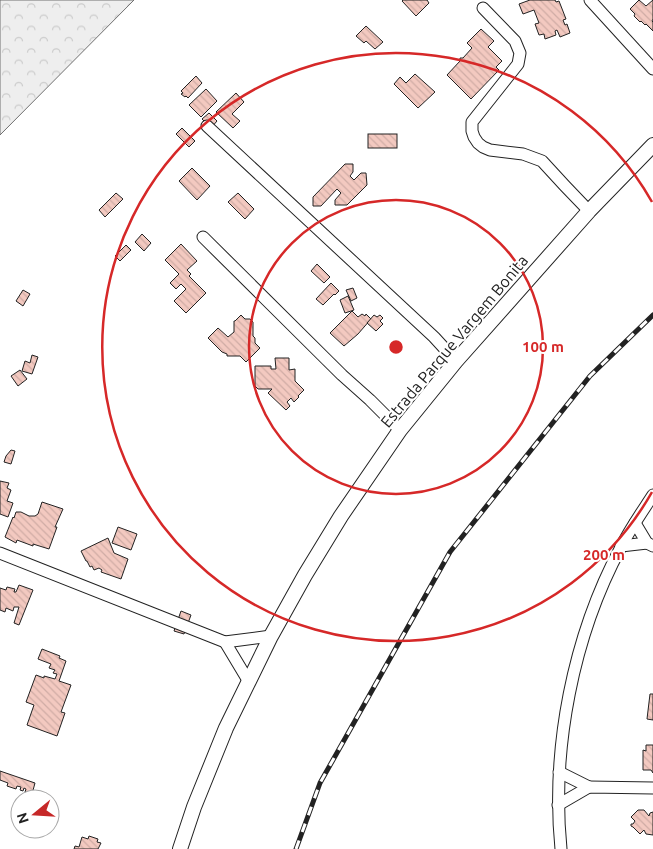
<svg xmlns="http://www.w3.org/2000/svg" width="653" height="849" viewBox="0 0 653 849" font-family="Ubuntu,sans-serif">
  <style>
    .forest { fill: url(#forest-crowns); stroke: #6f6f6f }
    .building { fill: url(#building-back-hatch); stroke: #222 }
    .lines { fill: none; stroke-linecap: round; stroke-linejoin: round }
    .minor-casing { stroke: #222; stroke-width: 13 }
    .major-casing { stroke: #222; stroke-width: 16 }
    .minor { stroke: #fff; stroke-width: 11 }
    .major { stroke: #fff; stroke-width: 14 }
    .rail-casing { stroke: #222; stroke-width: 5 }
    .rail { stroke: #fff; stroke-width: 3; stroke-dasharray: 9; stroke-linecap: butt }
    .ring { fill: none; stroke: #d62828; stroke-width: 2.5 }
    .labels { text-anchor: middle; stroke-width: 4; stroke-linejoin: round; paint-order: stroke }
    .street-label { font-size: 16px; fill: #222; stroke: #fff }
    .centre { fill: #d62828; stroke: #fff; stroke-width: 2.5 }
    .ring-label { font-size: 15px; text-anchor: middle; font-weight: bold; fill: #d62828; stroke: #fff; stroke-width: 4; stroke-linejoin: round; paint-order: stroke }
  </style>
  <defs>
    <pattern id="forest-crowns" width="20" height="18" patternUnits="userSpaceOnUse" patternTransform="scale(1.25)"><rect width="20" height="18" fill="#eee"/><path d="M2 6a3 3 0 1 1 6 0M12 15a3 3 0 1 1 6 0" fill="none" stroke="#ccc"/></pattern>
    <pattern id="building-back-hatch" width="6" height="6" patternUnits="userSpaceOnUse" patternTransform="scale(1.25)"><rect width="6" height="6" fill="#f3c9c0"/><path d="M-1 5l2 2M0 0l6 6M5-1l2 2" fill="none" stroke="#d0aca5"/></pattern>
  </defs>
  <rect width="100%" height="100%" fill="#fff"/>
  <path class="forest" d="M 0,0 L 134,0 L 0,135 Z"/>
  <g class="building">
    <path d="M 403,0 L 427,0 L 429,3 L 416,16 L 402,1 Z"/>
    <path d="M 530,0 L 555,0 L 556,2 L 559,1 L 566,19 L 563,20 L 565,25 L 567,24 L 570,33 L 560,37 L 557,30 L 555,31 L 556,35 L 545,39 L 544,34 L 539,35 L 535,24 L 539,23 L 534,10 L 523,14 L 519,4 Z"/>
    <path d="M 639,0 L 646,6 L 653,0 L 653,19 L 652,21 L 653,22 L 653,31 L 646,24 L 645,25 L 641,21 L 640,22 L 634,16 L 635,14 L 630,9 Z"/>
    <path d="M 366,26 L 383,42 L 375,49 L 366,41 L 364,43 L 356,36 Z"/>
    <path d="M 481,29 L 494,41 L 488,47 L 502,61 L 496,67 L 499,70 L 471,99 L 447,75 L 460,61 L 460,58 L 463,58 L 472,48 L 467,43 Z"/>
    <path d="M 415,74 L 435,92 L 418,108 L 394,84 L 400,77 L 406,83 Z"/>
    <path d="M 196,76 L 202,83 L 188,98 L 186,96 L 185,97 L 181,94 L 183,93 L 181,91 Z"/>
    <path d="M 206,89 L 217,101 L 201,117 L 189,105 Z"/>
    <path d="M 236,93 L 244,102 L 232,114 L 240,121 L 233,128 L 216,112 Z"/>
    <path d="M 209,113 L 217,121 L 211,128 L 202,119 Z"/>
    <path d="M 182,128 L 195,141 L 189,147 L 176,134 Z"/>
    <rect x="368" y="134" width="29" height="14"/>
    <path d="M 345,164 L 353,164 L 353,172 L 350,176 L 354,180 L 361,173 L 366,173 L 367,185 L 347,205 L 335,205 L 335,200 L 341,193 L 337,189 L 321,206 L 313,206 L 313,197 Z"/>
    <path d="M 192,168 L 210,186 L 197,200 L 179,181 Z"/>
    <path d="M 116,193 L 123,199 L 105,217 L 99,210 Z"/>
    <path d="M 238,193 L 254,209 L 245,219 L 228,202 Z"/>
    <path d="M 142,234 L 151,243 L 144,251 L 135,242 Z"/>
    <path d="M 181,244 L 197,261 L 187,270 L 191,274 L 189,276 L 206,293 L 186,313 L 174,301 L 186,289 L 181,284 L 176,289 L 170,283 L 179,274 L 165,260 Z"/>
    <path d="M 126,245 L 131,250 L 120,261 L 115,256 Z"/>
    <path d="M 317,264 L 330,277 L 324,283 L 311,271 Z"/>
    <path d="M 331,283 L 339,291 L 335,295 L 334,294 L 323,305 L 316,299 Z"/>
    <path d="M 353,288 L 357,298 L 351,301 L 346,290 Z"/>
    <path d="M 23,290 L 30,294 L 23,306 L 16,301 Z"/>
    <path d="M 348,296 L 354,310 L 345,313 L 340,300 Z"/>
    <path d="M 352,311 L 358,317 L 362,314 L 365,316 L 366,314 L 371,319 L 358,334 L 344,346 L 330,333 Z"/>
    <path d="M 241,315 L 245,319 L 250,319 L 253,322 L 253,336 L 255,338 L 255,343 L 260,348 L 246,362 L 240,356 L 227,356 L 227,354 L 222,352 L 208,338 L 218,328 L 228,337 L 234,332 L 234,321 L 235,321 Z"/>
    <path d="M 374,315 L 377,317 L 380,315 L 383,318 L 380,321 L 383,324 L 376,331 L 367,323 Z"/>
    <path d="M 32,355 L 38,357 L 32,374 L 22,371 L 25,361 L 30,363 Z"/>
    <path d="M 275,358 L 289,358 L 289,370 L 295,369 L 295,381 L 304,390 L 298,396 L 299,397 L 294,402 L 291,398 L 287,402 L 290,406 L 286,410 L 268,393 L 272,389 L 258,389 L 255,386 L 255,366 L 271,366 L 271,369 L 276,369 Z"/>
    <path d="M 20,370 L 27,379 L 18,386 L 11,376 Z"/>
    <path d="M 11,450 L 15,451 L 11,464 L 4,462 L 6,456 Z"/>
    <path d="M 0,481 L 9,483 L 7,488 L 11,490 L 7,501 L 13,503 L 8,517 L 0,514 Z"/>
    <path d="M 42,502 L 63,509 L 55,527 L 57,527 L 49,549 L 33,544 L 33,546 L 17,540 L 16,543 L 5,537 L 13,517 L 14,518 L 16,512 L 21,512 L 29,516 L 35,516 L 38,514 Z"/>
    <path d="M 118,527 L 137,534 L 131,550 L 112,543 Z"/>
    <path d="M 108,538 L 114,553 L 128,559 L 121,579 L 101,572 L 102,570 L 99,568 L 94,570 L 92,566 L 90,567 L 87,561 L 86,561 L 81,551 Z"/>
    <path d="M 19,585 L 33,590 L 19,625 L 14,623 L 19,607 L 14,607 L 13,611 L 6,608 L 5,612 L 0,610 L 0,588 L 6,590 L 7,587 L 15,589 L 14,592 L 16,592 Z"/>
    <path d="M 181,611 L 191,615 L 184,634 L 174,631 Z"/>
    <path d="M 42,649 L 60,656 L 59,658 L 66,661 L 59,681 L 71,685 L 61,712 L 65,713 L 57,736 L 27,725 L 34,705 L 26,702 L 36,675 L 44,678 L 44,676 L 55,679 L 57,674 L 53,673 L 55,670 L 49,668 L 51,664 L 38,659 Z"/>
    <path d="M 650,694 L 653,694 L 653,720 L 647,719 Z"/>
    <path d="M 646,745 L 653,745 L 653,773 L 651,770 L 643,770 L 643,750 L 646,751 Z"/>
    <path d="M 0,771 L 35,783 L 32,794 L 25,792 L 26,789 L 24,788 L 23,791 L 20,790 L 21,787 L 17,786 L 16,789 L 7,786 L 8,783 L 0,780 Z"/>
    <path d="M 638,810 L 644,810 L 649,816 L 650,813 L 653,812 L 653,835 L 646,834 L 644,830 L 640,834 L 633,827 L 631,826 L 631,824 L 633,824 L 635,821 L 631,817 Z"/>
    <path d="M 89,836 L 98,839 L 97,842 L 101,843 L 98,849 L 74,849 L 75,846 L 79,847 L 82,837 L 88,839 Z"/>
  </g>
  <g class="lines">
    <g class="minor-casing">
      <g id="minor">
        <path d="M 590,0 L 653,69"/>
        <path d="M 483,8 L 515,41 L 520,53 L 518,64 L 472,122 L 472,131 L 474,137 L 478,143 L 483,147 L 490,150 L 523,154 L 542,161 L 565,186 L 589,211"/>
        <path d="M 207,126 L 434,337 L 456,361"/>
        <path d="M 203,237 L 342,375 L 370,400 L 400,430"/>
        <path d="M 635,523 L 647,543 L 653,546"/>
        <path d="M 621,546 L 647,543"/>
        <path d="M 0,553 L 225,642 L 271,636"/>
        <path d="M 225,642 L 249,682"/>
        <path d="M 559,772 L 589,787"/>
        <path d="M 558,805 L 589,787 L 653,788"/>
        <path d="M 561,849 C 551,749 573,636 621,547 C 630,529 642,512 653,495"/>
      </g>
    </g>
    <g class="major-casing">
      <path id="major" d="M 180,849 L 194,807 L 226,728 L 271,636 L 305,575 L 341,516 L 400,430 L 456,361 L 589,211 L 653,145"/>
    </g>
    <use href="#minor" class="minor"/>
    <use href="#major" class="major"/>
    <g class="rail-casing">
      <path id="rail" d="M 296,849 L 320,783 L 450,552 L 590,376 L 653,315"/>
    </g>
    <use href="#rail" class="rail"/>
  </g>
  <g class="ring">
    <circle cx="396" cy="347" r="147"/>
    <path d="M652 492A294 294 0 1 1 652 202"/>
  </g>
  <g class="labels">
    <g class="street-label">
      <text transform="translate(454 341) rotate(-50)" y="6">Estrada Parque Vargem Bonita</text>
    </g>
  </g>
  <circle cx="396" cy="347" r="8" class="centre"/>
  <g class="ring-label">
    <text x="543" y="352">100 m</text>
    <text x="604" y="560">200 m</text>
  </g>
  <g transform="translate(35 814) rotate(252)"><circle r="24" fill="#ffffff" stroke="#a7a7a7"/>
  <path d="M0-4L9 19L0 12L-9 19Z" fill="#c62828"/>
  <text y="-8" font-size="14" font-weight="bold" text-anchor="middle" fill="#222222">N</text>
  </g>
</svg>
